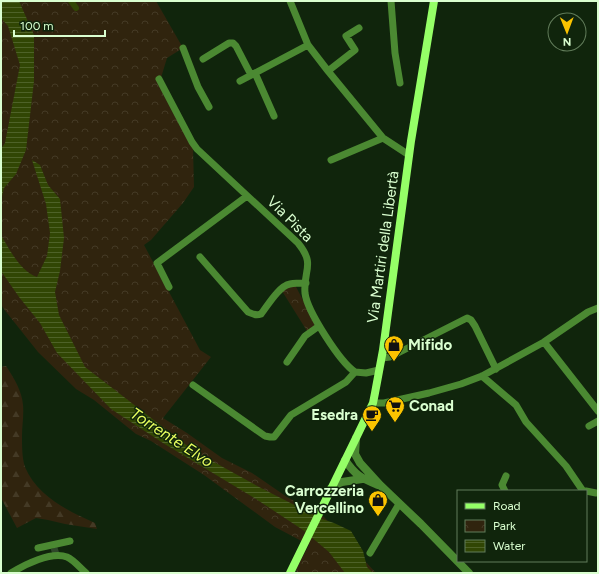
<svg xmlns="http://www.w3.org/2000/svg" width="599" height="574" font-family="Figtree,sans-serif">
	<defs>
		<pattern id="forest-firs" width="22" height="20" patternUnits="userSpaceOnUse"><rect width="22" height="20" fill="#30240e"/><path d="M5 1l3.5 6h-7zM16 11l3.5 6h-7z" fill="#443a25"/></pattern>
		<pattern id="park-crowns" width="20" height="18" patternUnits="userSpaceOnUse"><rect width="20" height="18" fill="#30240e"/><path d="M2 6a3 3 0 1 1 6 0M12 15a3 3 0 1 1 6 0" fill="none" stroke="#443a25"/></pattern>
		<pattern id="water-rules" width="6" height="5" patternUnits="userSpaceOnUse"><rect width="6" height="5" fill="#314604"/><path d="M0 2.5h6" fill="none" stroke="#4e6228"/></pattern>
	</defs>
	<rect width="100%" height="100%" fill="#10250c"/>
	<!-- forest -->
	<path fill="url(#forest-firs)" d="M6,366C14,378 22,391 23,405C24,415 22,426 22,436C22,446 22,458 25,467C37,496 68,511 95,523L97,529L65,524L48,520L36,518L17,528L1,498V367Z"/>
	<!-- park -->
	<path fill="url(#park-crowns)" d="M1,1H156L183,48L167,58L160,81L193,148L194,187L183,203L151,240L144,245L200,350L211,357L163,418L187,433L222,458L252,473L287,497L324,517L376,573H297L296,569L309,545L275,527L204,475L151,441L136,434L94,400L76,389L38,352L3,308L1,304Z
		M295,285L315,323L314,326L307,331L282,291Z"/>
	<!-- water -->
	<path fill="url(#water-rules)" d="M1,1H19L34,35V81L26,150L16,174L4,188L1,201V149L5,143L20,65L8,26L1,18Z
		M32,160L40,165L48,185L60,199L64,238L60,271L55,292L59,315L85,367L194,451L261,488L322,519L334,523L351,531L363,551L367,567L373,573H345L329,552L303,530L256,499L163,443L111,409L57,353L40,323L19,297L1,271V235C9,249 21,272 37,277L47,256L50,233L46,204Z"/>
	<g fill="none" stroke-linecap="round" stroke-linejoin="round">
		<!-- canal -->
		<path stroke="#314604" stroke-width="6" d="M71,1L76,8"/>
		<!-- minor-tunnel -->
		<path stroke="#2e4629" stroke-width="7" stroke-dasharray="7 3.5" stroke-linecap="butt" d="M54,548L56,554"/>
		<!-- minor -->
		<path stroke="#4b8932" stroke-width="7" d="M290,1L308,45L328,71L383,138L409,155
			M391,1L395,53L400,83
			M183,48L198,87L209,107
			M203,59L229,43H233L236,46L251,75
			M328,71L355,50L346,36L359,28
			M255,73L274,116
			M159,79L192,142L197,149L298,243C316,265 303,270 305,293C307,311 340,362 355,372L366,373L379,370
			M240,81L308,45
			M331,160L383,138
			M200,257L248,312C253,314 256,316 261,314C268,305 279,286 290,284C295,283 301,283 306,283
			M169,287L157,263L247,196
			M544,342L598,411
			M382,358L390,357L467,318L471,320L475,326L496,369
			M287,362L305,336L319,326
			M482,376L516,405L526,422L566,466L583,491
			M193,385L265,436L270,437H274L291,415L346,382L355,372
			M373,403H384L429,393L461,384L482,376L544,342L588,312L598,308
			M589,426L598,421
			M505,491L502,485L506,476
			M586,491L596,493
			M38,548L70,541
			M370,553L399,504
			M11,573C24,565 51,551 67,557C74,560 80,568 86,573"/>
		<!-- tertiary -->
		<path stroke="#4b8932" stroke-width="8" d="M356,438L355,454L360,463L380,485L421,524L469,573
			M345,460C355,475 361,478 378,485
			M331,488L342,482L362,479"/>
		<!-- secondary -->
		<path stroke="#95ff67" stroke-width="8" d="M290,573L357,436L373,403L375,393L383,350L411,141L434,1"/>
	</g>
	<!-- icons -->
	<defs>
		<g id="shop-pin" transform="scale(1)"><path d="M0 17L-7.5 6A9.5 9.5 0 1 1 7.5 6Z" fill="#fbc300" stroke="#10250c"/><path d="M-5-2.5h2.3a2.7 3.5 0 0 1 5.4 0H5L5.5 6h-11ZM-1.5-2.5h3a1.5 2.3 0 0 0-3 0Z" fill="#111"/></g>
		<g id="supermarket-pin" transform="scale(1)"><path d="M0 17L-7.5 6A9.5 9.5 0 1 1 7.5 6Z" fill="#fbc300" stroke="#10250c"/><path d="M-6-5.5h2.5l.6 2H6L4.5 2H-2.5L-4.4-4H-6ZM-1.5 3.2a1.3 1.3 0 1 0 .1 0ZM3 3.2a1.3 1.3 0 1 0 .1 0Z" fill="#111"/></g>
		<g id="cafe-pin" transform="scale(1)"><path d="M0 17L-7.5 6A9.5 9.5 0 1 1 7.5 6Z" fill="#fbc300" stroke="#10250c"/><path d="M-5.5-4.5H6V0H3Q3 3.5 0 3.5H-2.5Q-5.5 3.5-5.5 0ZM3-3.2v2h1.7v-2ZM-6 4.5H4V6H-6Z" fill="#111"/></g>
	</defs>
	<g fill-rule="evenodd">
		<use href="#shop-pin" x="394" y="345"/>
		<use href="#supermarket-pin" x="395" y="406"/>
		<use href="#cafe-pin" x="372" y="415"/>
		<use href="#shop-pin" x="378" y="500"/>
	</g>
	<g text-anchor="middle" stroke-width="3" stroke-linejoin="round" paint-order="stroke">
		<!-- street labels -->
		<g font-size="15" fill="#daffd0" stroke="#10250c">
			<text transform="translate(290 219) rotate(45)" y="5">Via Pista</text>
			<text transform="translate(383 247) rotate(-82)" y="5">Via Martiri della Libertà</text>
		</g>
		<!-- poi labels -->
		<g font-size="15" font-weight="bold" fill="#daffd0" stroke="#10250c" text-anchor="start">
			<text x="408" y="350">Mifido</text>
			<text x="409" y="411">Conad</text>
			<text x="358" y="420" text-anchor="end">Esedra</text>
			<text x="364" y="496" text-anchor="end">Carrozzeria<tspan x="364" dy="17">Vercellino</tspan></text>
		</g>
		<!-- water labels -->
		<g font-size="16" font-style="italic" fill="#e9ff5e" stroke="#10250c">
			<text transform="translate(172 437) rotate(33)" y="6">Torrente Elvo</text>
		</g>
	</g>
	<!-- border -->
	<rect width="599" height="574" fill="none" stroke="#daffd0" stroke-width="4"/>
	<!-- legend -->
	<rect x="457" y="490" width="130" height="72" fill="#10250c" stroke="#617c5a"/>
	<rect x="465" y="503" width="20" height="6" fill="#95ff67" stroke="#617c5a"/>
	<text x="493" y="510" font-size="12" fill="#daffd0">Road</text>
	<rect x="465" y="520" width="20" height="12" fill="url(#park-crowns)" stroke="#617c5a"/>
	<text x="493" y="530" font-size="12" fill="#daffd0">Park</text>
	<rect x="465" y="540" width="20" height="12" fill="url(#water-rules)" stroke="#617c5a"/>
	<text x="493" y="550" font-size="12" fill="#daffd0">Water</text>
	<!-- north arrow -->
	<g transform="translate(567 32) rotate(179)"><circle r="19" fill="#10250c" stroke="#617c5a"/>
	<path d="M0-3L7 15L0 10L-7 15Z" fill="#fbc300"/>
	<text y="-6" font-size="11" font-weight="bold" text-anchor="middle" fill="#daffd0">N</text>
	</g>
	<!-- scale -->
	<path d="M14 30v6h91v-6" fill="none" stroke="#daffd0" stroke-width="2"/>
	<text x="20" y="30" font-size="12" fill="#daffd0" stroke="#10250c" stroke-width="3" paint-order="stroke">100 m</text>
</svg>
